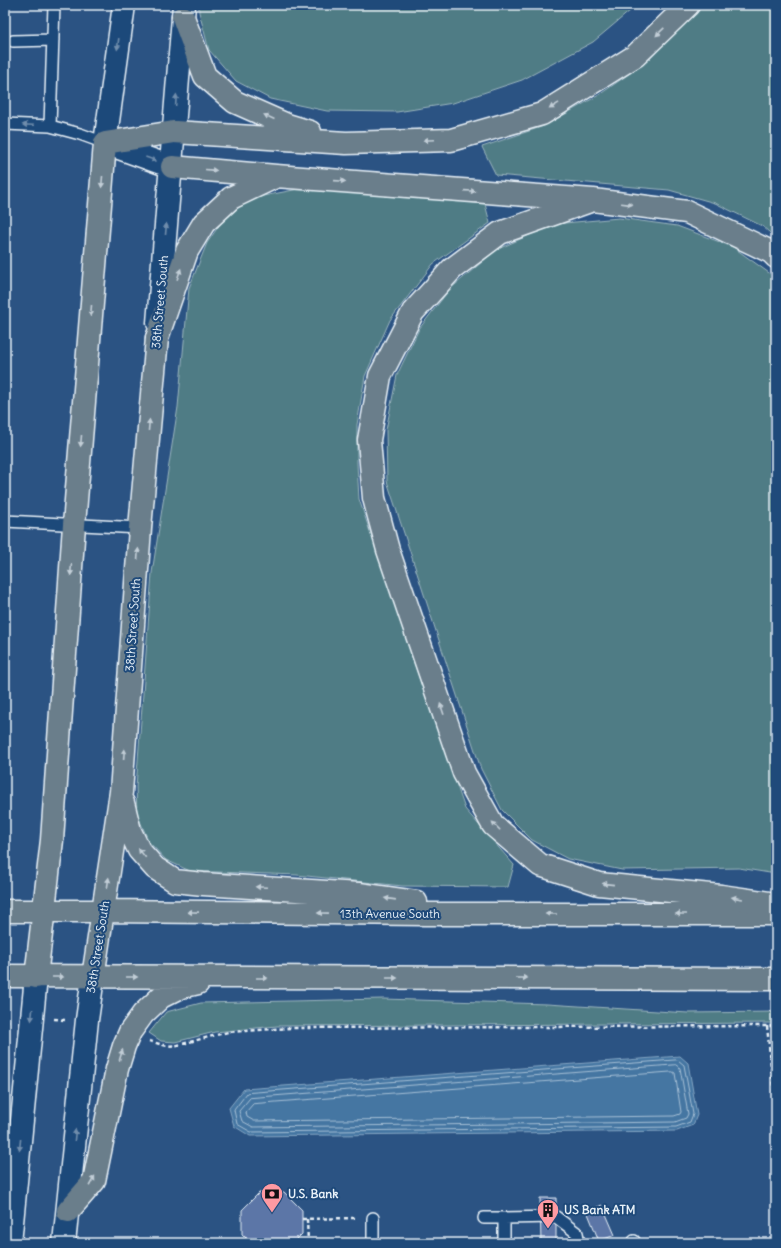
<svg xmlns="http://www.w3.org/2000/svg" width="781" height="1248" font-family="Delius,sans-serif">
	<rect width="100%" height="100%" fill="#2b5383"/>
	<filter id="ink" filterUnits="userSpaceOnUse"><feTurbulence type="fractalNoise" baseFrequency=".025" numOctaves="2"/><feDisplacementMap in="SourceGraphic" scale="8" xChannelSelector="R" yChannelSelector="G"/><feConvolveMatrix kernelMatrix="1 2 1 2 8 2 1 2 1" color-interpolation-filters="sRGB"/></filter>
	<g filter="url(#ink)">
		<!-- green -->
		<path fill="#4f7c85" stroke="#9cb6be" d="M199,5H637L593,42L522,80L453,103L397,112L327,111L270,99L236,81L209,50L199,12Z
			M699,5H776V238L762,226L715,203L669,190L496,175L482,147L544,126L599,95L650,59Z
			M314,186L485,204L490,223L433,264L390,320L365,376L357,425V463L359,499L417,671L465,809L514,865L508,887L403,886L297,875L190,871L166,860L149,842L137,814L136,787L152,573L178,407L189,288L207,243L225,217L253,198Z
			M619,218L677,226L733,247L776,278V874L739,868L622,870L568,859L532,840L502,810L481,769L387,481L386,430L397,375L419,329L449,290L496,250L554,224Z
			M383,999L547,1004L688,1013L776,1012V1023L277,1026L215,1032L175,1042L161,1041L149,1033L166,1012L201,1003Z"/>
		<!-- water -->
		<path fill="#4576a2" stroke="#86a7c4" d="M680,1056L688,1063L697,1115L693,1125L677,1131L250,1136L234,1126L229,1108L244,1089Z"/>
		<g fill="none" stroke-linecap="round" stroke-linejoin="round">
			<!-- shore -->
			<path stroke="#a7c0d6" stroke-width="1" d="M678,1060L684,1065L693,1114L690,1122L676,1127L251,1132L237,1124L234,1110L247,1093Z
				M676,1065L680,1068L688,1114L686,1118L675,1122L253,1127L242,1121L239,1111L250,1098Z
				M673,1072L675,1073L681,1112L680,1114L674,1116L254,1121L247,1117L246,1112L253,1104Z"/>
		</g>
		<!-- building -->
		<path fill="#5c76a7" stroke="#e8f1f8" d="M284,1192L302,1210V1234L293,1243H251L242,1234V1210L259,1193Z
			M540,1198H556V1243H541Z
			M602,1205L615,1235L599,1241L587,1211Z"/>
		<g fill="none" stroke-linecap="round" stroke-linejoin="round">
			<!-- lane casing -->
			<g stroke="#e8f1f8" stroke-width="14">
				<path id="lane" d="M54,5L50,126L80,134L105,143
					M13,41L53,40
					M5,124L50,126
					M5,521L140,528
					M373,1218V1243
					M484,1218H504V1243
					M504,1218L556,1217L577,1233L579,1243
					M634,1241L635,1243"/>
			</g>
			<!-- secondary casing -->
			<g stroke="#e8f1f8" stroke-width="25">
				<path id="secondary" d="M124,5L105,143L172,167
					M158,323L184,5
					M10,1243L36,977
					M64,1243L87,1020L93,977"/>
			</g>
			<!-- primary casing -->
			<g stroke="#e8f1f8" stroke-width="25">
				<path id="primary" d="M123,803L130,831L139,850L155,868L175,881L203,884L359,894L416,902
					M5,911H104L425,914H776
					M5,976L776,979
					M36,977L52,840L74,525L105,143L174,132
					M93,977L121,792L140,528L157,338
					M68,1211L94,1181L117,1069L124,1046L130,1032L143,1014L161,997L181,987L198,983"/>
			</g>
			<!-- highway casing -->
			<g stroke="#e8f1f8" stroke-width="25">
				<path id="highway" d="M183,17L205,76L235,102L287,125L310,132
					M174,132L346,143L451,140L542,114L635,56L688,5
					M172,167L276,176L593,200L687,212L771,252L776,257
					M593,200L500,233L452,269L413,312L380,376L369,440L374,498L388,550L464,773L493,825L540,865L599,884L721,896L776,904
					M157,338L187,251L204,223L231,198L275,177"/>
			</g>
			<!-- path -->
			<path stroke="#e8f1f8" stroke-width="2.5" stroke-dasharray="4 3" stroke-linecap="butt" d="M54,1019L65,1020
				M5,1021H11
				M767,1026L776,1115
				M149,1041L167,1046L178,1045L228,1032L290,1028L776,1026
				M302,1219L356,1218
				M307,1219L308,1243"/>
			<!-- lane -->
			<use href="#lane" stroke="#1f4a7a" stroke-width="11"/>
			<!-- secondary -->
			<use href="#secondary" stroke="#1f4a7a" stroke-width="22"/>
			<!-- primary -->
			<use href="#primary" stroke="#6b7e8b" stroke-width="22"/>
			<!-- highway -->
			<use href="#highway" stroke="#6b7e8b" stroke-width="22"/>
		</g>
		<!-- one-way arrows -->
		<defs><path id="oneway-solid" d="M-6-.8H1V-3.2L6.5 0L1 3.2V.8H-6Z"/></defs>
		<g fill="#c2ced7">
			<use href="#oneway-solid" transform="translate(660 32) rotate(136)"/>
			<use href="#oneway-solid" transform="translate(554 106) rotate(148)"/>
			<use href="#oneway-solid" transform="translate(269 117) rotate(-156)"/>
			<use href="#oneway-solid" transform="translate(429 140) rotate(178)"/>
			<use href="#oneway-solid" transform="translate(211 170) rotate(5)"/>
			<use href="#oneway-solid" transform="translate(340 181) rotate(4)"/>
			<use href="#oneway-solid" transform="translate(102 182) rotate(95)"/>
			<use href="#oneway-solid" transform="translate(470 191) rotate(4)"/>
			<use href="#oneway-solid" transform="translate(627 204) rotate(7)"/>
			<use href="#oneway-solid" transform="translate(179 274) rotate(-71)"/>
			<use href="#oneway-solid" transform="translate(91 311) rotate(95)"/>
			<use href="#oneway-solid" transform="translate(149 425) rotate(-85)"/>
			<use href="#oneway-solid" transform="translate(81 441) rotate(95)"/>
			<use href="#oneway-solid" transform="translate(138 554) rotate(-86)"/>
			<use href="#oneway-solid" transform="translate(71 570) rotate(94)"/>
			<use href="#oneway-solid" transform="translate(442 709) rotate(-109)"/>
			<use href="#oneway-solid" transform="translate(124 754) rotate(-86)"/>
			<use href="#oneway-solid" transform="translate(496 826) rotate(-134)"/>
			<use href="#oneway-solid" transform="translate(142 853) rotate(-128)"/>
			<use href="#oneway-solid" transform="translate(108 883) rotate(-82)"/>
			<use href="#oneway-solid" transform="translate(608 884) rotate(-174)"/>
			<use href="#oneway-solid" transform="translate(261 887) rotate(-177)"/>
			<use href="#oneway-solid" transform="translate(737 898) rotate(-171)"/>
			<use href="#oneway-solid" transform="translate(390 899) rotate(-172)"/>
			<use href="#oneway-solid" transform="translate(193 912) rotate(-179)"/>
			<use href="#oneway-solid" transform="translate(323 913) rotate(-179)"/>
			<use href="#oneway-solid" transform="translate(551 914) rotate(180)"/>
			<use href="#oneway-solid" transform="translate(681 914) rotate(180)"/>
			<use href="#oneway-solid" transform="translate(58 977)"/>
			<use href="#oneway-solid" transform="translate(132 977)"/>
			<use href="#oneway-solid" transform="translate(262 978)"/>
			<use href="#oneway-solid" transform="translate(392 978)"/>
			<use href="#oneway-solid" transform="translate(522 978)"/>
			<use href="#oneway-solid" transform="translate(121 1055) rotate(-73)"/>
			<use href="#oneway-solid" transform="translate(92 1181) rotate(-61)"/>
		</g>
		<g fill="#6f8dac">
			<use href="#oneway-solid" transform="translate(118 44) rotate(98)"/>
			<use href="#oneway-solid" transform="translate(176 100) rotate(-86)"/>
			<use href="#oneway-solid" transform="translate(28 125) rotate(-177)"/>
			<use href="#oneway-solid" transform="translate(151 159) rotate(20)"/>
			<use href="#oneway-solid" transform="translate(166 229) rotate(-85)"/>
			<use href="#oneway-solid" transform="translate(32 1015) rotate(96)"/>
			<use href="#oneway-solid" transform="translate(75 1135) rotate(-84)"/>
			<use href="#oneway-solid" transform="translate(20 1145) rotate(96)"/>
		</g>
	</g>
	<!-- icons -->
	<defs>
		<g id="bank-pin" transform="scale(1.15)"><path d="M0 17L-7.5 6A9.5 9.5 0 1 1 7.5 6Z" fill="#ff9aa2" stroke="#1f4a7a"/><path d="M-6-4H6V4H-6ZM0-2.3a2.3 2.3 0 1 0 0 4.6a2.3 2.3 0 1 0 0-4.6Z" fill="#111"/></g>
		<g id="building-pin" transform="scale(1.15)"><path d="M0 17L-7.5 6A9.5 9.5 0 1 1 7.5 6Z" fill="#ff9aa2" stroke="#1f4a7a"/><path d="M-4-6H4V6H1V3H-1V6H-4ZM-2.5-4.3h1.7v1.8h-1.7ZM.8-4.3h1.7v1.8H.8ZM-2.5-1h1.7V.8h-1.7ZM.8-1h1.7V.8H.8Z" fill="#111"/></g>
	</defs>
	<g fill-rule="evenodd">
		<use href="#bank-pin" x="272" y="1194"/>
		<use href="#building-pin" x="548" y="1210"/>
	</g>
	<g text-anchor="middle" stroke-width="4" stroke-linejoin="round" paint-order="stroke">
		<!-- street labels -->
		<g font-size="12" fill="#e8f1f8" stroke="#1f4a7a">
			<text transform="translate(160 302) rotate(-85)" y="4">38th Street South</text>
			<text transform="translate(133 625) rotate(-86)" y="4">38th Street South</text>
			<text x="390" y="918">13th Avenue South</text>
			<text transform="translate(98 947) rotate(-81)" y="4">38th Street South</text>
		</g>
		<!-- poi labels -->
		<g font-size="12" font-weight="bold" fill="#e8f1f8" stroke="#1f4a7a" text-anchor="start">
			<text x="288" y="1198">U.S. Bank</text>
			<text x="564" y="1214">US Bank ATM</text>
		</g>
	</g>
	<!-- margin -->
	<rect width="781" height="1248" fill="none" stroke="#1f4a7a" stroke-width="20"/>
	<rect x="10" y="10" width="761" height="1228" fill="none" stroke="#e8f1f8" stroke-width="1.5" filter="url(#ink)"/>
</svg>
